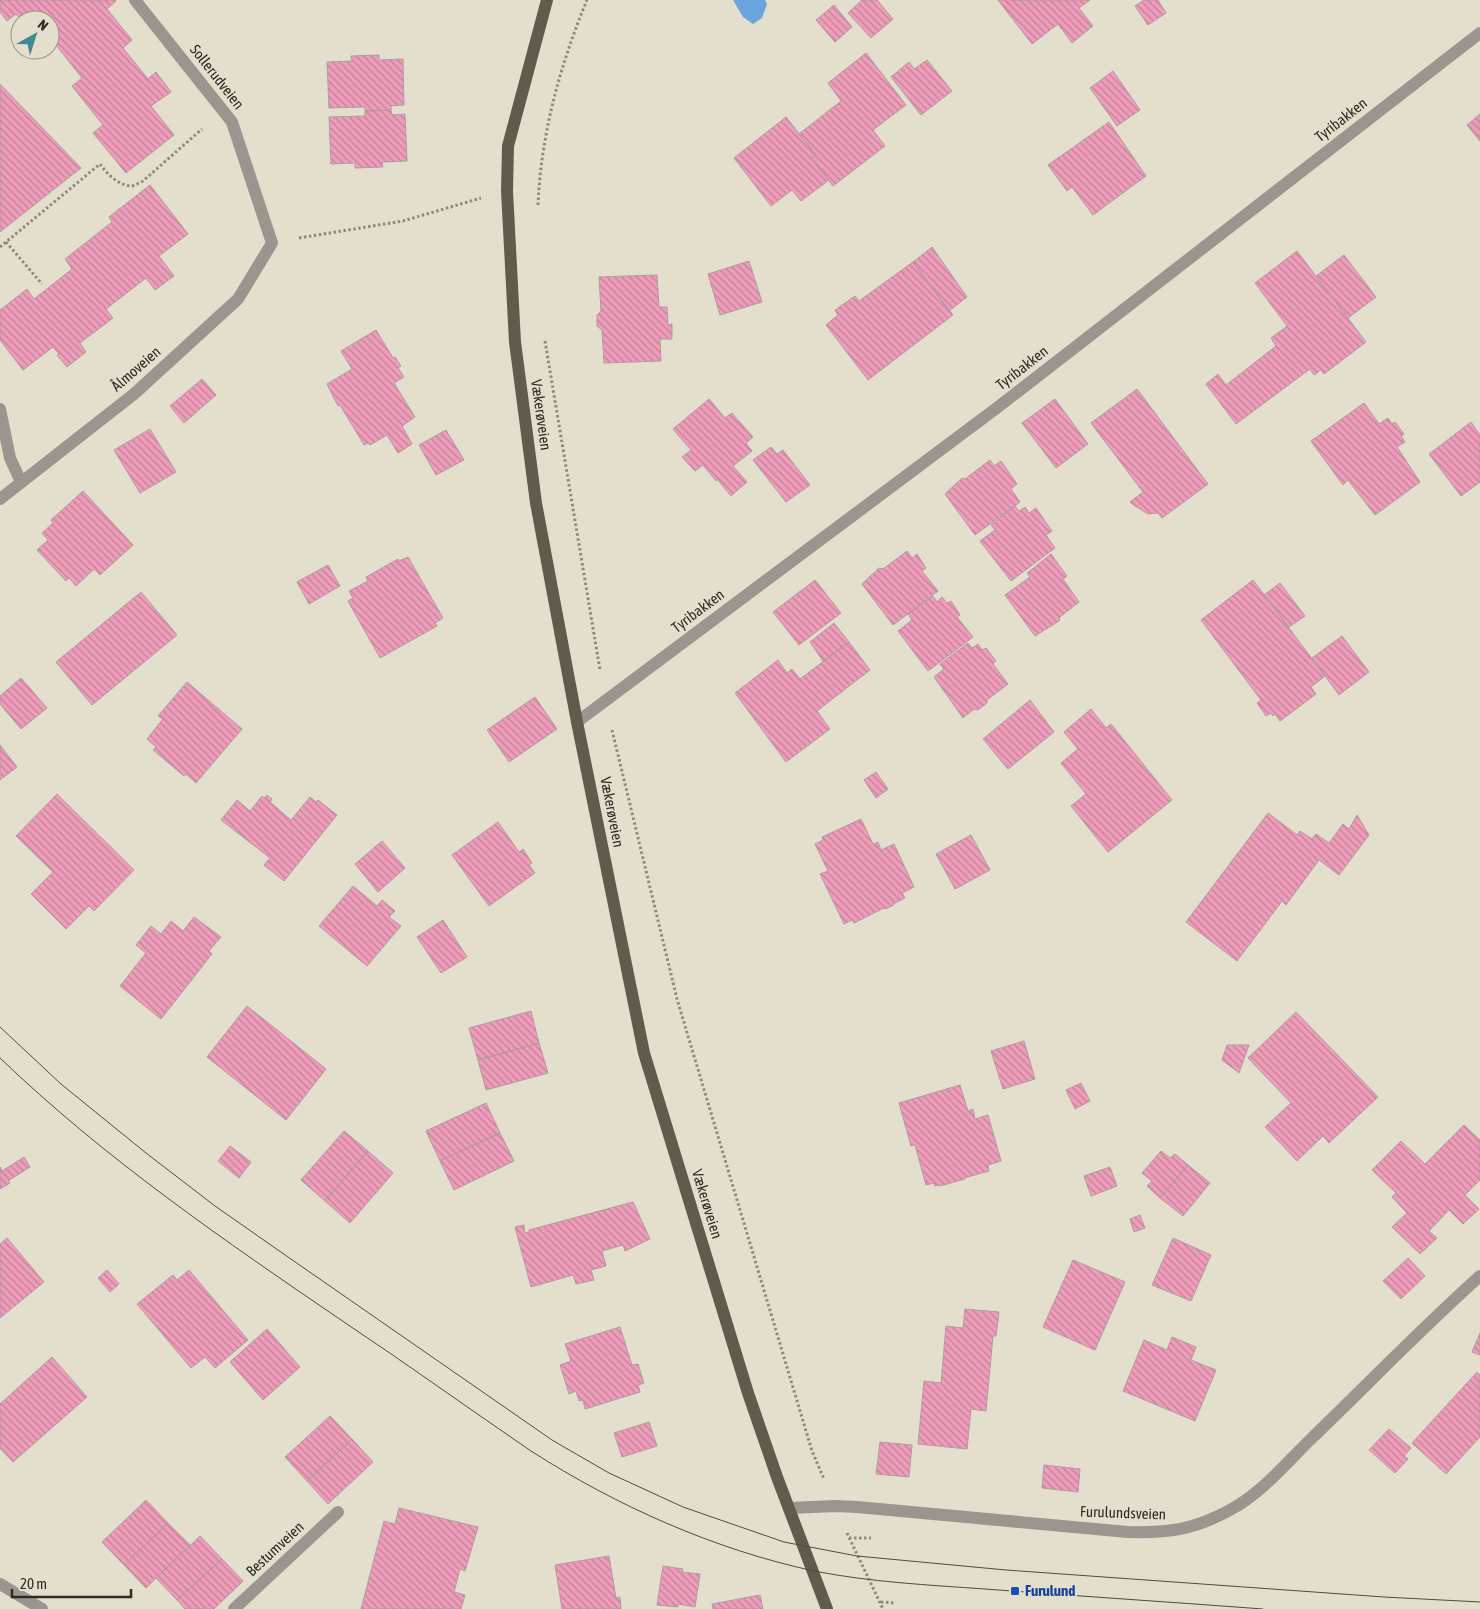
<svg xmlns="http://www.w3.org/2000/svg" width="1480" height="1609" font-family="'Asap Condensed',sans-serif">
	<defs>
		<pattern id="building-back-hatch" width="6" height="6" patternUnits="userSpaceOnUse" patternTransform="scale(1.25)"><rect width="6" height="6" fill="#ef9dba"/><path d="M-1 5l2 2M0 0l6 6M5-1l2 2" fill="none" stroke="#c28097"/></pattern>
	</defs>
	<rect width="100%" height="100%" fill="#e3dfcc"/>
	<!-- water -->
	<path fill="#6aa5de" d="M733,0H765L767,4L762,18L753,24L743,17Z"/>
	<!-- building -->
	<path fill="url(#building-back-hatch)" stroke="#b09ba2" d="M0,0H115L116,1L107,9L132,40L123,48L148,79L156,72L171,92L151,106L174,135L126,173L93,133L103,125L72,86L82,78L52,40L50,42V20H21L16,14L7,21L0,12Z
		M862,0H877L893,19L871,38L848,13Z
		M998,0H1090L1079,8L1093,26L1072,43L1058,24L1032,44Z
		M1144,0H1158L1166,13L1148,25L1135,6Z
		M834,5L852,27L835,42L816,20Z
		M866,53L906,105L873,130L885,146L833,186L811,158L816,155L799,134L841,101L828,83Z
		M379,55V60L403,59L404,105L391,106V110L365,111V107L329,108L327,62L352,61L351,56Z
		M927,60L952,91L921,115L891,77L909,62L914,69Z
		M1113,71L1140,110L1117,126L1090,88Z
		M0,84L81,168L0,232Z
		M391,110L392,115L405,114L407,161L382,162L383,167L355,168V163L331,164L329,117L365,116V111Z
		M1480,114V141L1467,125Z
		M786,117L816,155L811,158L829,180L801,201L792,190L771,206L734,158Z
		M1109,122L1146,176L1093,215L1072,187L1067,191L1048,165Z
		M150,185L188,234L159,256L174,276L155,290L146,278L106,309L113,318L80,343L86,352L67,367L57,355L59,354L53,347L23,370L0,340V310L27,289L34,299L72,269L65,259L112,222L109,217Z
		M932,247L967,297L949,311L913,262Z
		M1297,251L1366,342L1324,374L1321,370L1314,375L1310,369L1236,424L1206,384L1218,374L1226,385L1276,346L1271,338L1287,326L1255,283Z
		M1344,255L1376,297L1348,318L1316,276Z
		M749,261L762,302L720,315L708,274Z
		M913,262L953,315L868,380L826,325L838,315L835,310L855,296L859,301Z
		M657,275L659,307H667L668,325L672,324V339H660L661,361L604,363L602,330L597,326V315L601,311L599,277Z
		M376,330L393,358L395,357L401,366L398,368L404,377L394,383L415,417L402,426L412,444L398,453L387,435L370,445L368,443L364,445L340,405L338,406L327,384L352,369L341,351Z
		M202,379L216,395L184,423L170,406Z
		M1137,389L1208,484L1162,518L1158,513L1148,514L1132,504L1130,502L1143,492L1091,423Z
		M709,399L725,418L732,413L753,437L746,443L752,451L733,466L747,482L731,496L717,479L716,481L703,465L695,471L682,457L691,450L673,429Z
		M1055,399L1088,444L1056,468L1022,423Z
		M1364,403L1379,424L1388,418L1392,424L1395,422L1404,434L1401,436L1405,442L1397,447L1420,482L1375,515L1348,480L1343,485L1311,441Z
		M1471,422L1480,435V482L1461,496L1429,454Z
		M150,429L176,472L140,493L114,450Z
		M446,430L464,460L436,475L419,445Z
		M771,447L777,454L783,450L810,485L786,502L753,460Z
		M990,460L994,466L1001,461L1017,484L1011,489L1020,502L975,535L945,494L962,478L965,479Z
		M83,491L133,545L100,575L94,569L76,586L69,578L66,581L37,550L48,540L42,533L53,523L51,520Z
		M1015,506L1019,511L1025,507L1029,513L1036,508L1052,531L1046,535L1055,548L1011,581L980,541L995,530L991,525Z
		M907,551L912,558L917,554L926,568L922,571L938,591L893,625L862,584L879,568L883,569Z
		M1051,554L1067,576L1063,579L1079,602L1060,617L1059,621L1035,636L1005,595L1030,577L1027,573Z
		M408,557L443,618L435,623L437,626L380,658L348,601L353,598L349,591L368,581L366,577L398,559L399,561Z
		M328,565L340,586L309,604L297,582Z
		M815,580L841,613L799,645L773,612Z
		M1253,580L1325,676L1311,687L1316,694L1280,721L1275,714L1273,716L1271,713L1266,716L1257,703L1261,700L1201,620Z
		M1280,583L1305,616L1289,627L1264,595Z
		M141,592L177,635L92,705L56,662Z
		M933,596L937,602L942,597L947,603L951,601L960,615L957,617L973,637L928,671L898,631L912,620L908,614Z
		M834,623L849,642L823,661L810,642Z
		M1342,636L1369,672L1339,695L1312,658Z
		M849,642L870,670L817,711L830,729L786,762L735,693L778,660L787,673L792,669L800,679Z
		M968,643L972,648L978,644L982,650L986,648L996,661L993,664L1008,684L987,700V703L978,710L974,709L963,718L934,677L944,669L940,664Z
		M21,678L47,708L21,729L0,704V696Z
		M187,682L242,729L196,783L186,774L184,776L153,750L156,747L147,739L163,719L158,716Z
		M535,697L557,729L509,762L487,730Z
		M1030,700L1054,732L1008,769L983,739Z
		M1091,709L1106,728L1111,724L1172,800L1108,852L1071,806L1086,794L1061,763L1078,749L1064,732Z
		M0,745L17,767L0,780Z
		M876,772L888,789L876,798L864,780Z
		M57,794L134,870L94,911L89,906L66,929L31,894L53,872L16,836Z
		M267,795L272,799L270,802L291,820L310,797L316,802L318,800L337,815L284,881L264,865L270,858L221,820L237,800L250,811L262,796L264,798Z
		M1268,813L1297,835L1300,831L1312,839L1316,834L1329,843L1343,824L1349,829L1357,815L1369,835L1339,875L1319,860L1286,905L1282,901L1237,961L1186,922Z
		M861,819L873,844L878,842L881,850L894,844L914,887L902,893L905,898L893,904L894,905L885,909L884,908L854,923L852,920L844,924L820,874L828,871L815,844L823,840L822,837Z
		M498,822L519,852L523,849L532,863L529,865L535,873L489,906L452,855Z
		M971,835L990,870L955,889L936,854Z
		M382,841L405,868L378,892L355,864Z
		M353,886L377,906L382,900L395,911L389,917L401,926L367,966L319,926Z
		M194,917L221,937L209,951L212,954L161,1019L120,986L146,953L136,945L151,926L161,934L171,921L183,931Z
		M443,920L467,957L441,973L417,937Z
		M247,1006L326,1069L286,1120L207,1057Z
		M531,1011L539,1043L478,1060L469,1028Z
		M1296,1012L1378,1097L1329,1143L1323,1136L1297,1161L1265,1127L1291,1103L1248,1058Z
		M1024,1041L1035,1079L1003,1089L991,1051Z
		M539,1043L548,1073L486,1090L478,1060Z
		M1227,1045H1249L1239,1073L1222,1060Z
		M1081,1083L1090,1101L1075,1109L1066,1090Z
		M960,1085L968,1111L973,1109L975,1119L988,1115L1001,1161L988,1165L989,1171L964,1178L965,1179L940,1186L939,1185L935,1186L934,1183L926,1185L915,1145L911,1146L899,1103Z
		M486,1103L500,1133L440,1161L426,1131Z
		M1464,1125L1480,1140V1180L1465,1195L1479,1209L1463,1224L1449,1210L1429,1231L1437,1238L1420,1254L1392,1227L1407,1213L1392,1197L1396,1193L1372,1170L1401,1141L1425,1164Z
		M344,1131L368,1151L325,1201L301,1180Z
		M500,1133L514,1161L454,1190L440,1161Z
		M230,1146L251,1162L239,1178L218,1161Z
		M368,1151L393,1173L350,1223L325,1201Z
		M1161,1151L1170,1158L1175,1154L1188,1165L1160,1198L1147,1186L1152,1181L1142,1173Z
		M24,1157L30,1167L8,1181L10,1183L0,1189V1167L2,1171Z
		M1188,1165L1210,1183L1183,1216L1160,1198Z
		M1110,1167L1117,1186L1091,1196L1084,1176Z
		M633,1202L650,1239L625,1251L623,1245L602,1251L606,1266L591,1270L594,1280L576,1284L573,1275L531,1287L515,1227L524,1225L525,1233L529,1232V1230Z
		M1140,1215L1145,1228L1134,1232L1130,1219Z
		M7,1238L44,1282L0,1318V1244Z
		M1173,1238L1211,1255L1191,1301L1152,1285Z
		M1408,1258L1425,1276L1401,1299L1383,1281Z
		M1073,1260L1125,1282L1095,1350L1043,1327Z
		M107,1270L119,1284L110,1292L98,1278Z
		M189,1270L248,1340L215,1368L205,1357L191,1368L137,1304L173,1275L177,1280Z
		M965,1309L999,1312L996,1336H993L986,1411L971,1409L967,1449L918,1444L924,1381L941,1383L946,1326L963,1328Z
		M620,1327L632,1365L638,1364L644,1383L638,1385L640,1392L585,1409L583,1400L579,1401L576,1391L569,1394L560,1365L571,1361L565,1344Z
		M267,1329L300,1367L263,1400L230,1362Z
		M1480,1333V1355L1472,1352Z
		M1172,1337L1196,1347L1191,1360L1216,1370L1195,1421L1123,1391L1144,1340L1167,1350Z
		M52,1357L87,1397L13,1462L0,1448V1404Z
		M1477,1372L1480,1375V1437L1446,1474L1412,1443Z
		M330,1416L352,1439L307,1481L285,1457Z
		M649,1422L657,1446L622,1457L614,1433Z
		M1389,1429L1411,1448L1404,1456L1408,1459L1395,1473L1369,1450Z
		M352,1439L373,1462L328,1504L307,1481Z
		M880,1442L912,1445L909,1477L876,1474Z
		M1044,1465L1080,1469L1078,1492L1042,1488Z
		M146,1500L168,1523L124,1565L102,1542Z
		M399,1508L478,1527L465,1571L460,1569L454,1592L465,1595L461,1609H361L384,1521L395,1524Z
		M168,1523L190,1545L146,1588L124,1565Z
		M200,1536L222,1559L177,1600L156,1578Z
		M609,1556L616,1598L620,1597L621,1609H562L555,1565Z
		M222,1559L243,1581L214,1609H185L177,1600Z
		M663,1566L683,1569L682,1572L700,1574L695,1607L678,1604V1607L657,1605Z
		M760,1595L763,1609H713L712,1604Z"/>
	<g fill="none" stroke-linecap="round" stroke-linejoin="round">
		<!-- path -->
		<path stroke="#8d8b7d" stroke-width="3" stroke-dasharray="2.5 2.5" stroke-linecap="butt" d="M538,205C541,134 560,65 587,0
			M299,238L403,221L481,198
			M6,242L42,284
			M0,247L100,164C107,174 118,185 131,186C134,186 139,183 143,181L202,129
			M545,341L600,670
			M612,730L677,999L812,1451L824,1479
			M847,1533L883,1609
			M849,1538H871
			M881,1602L895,1603"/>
		<!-- service -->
		<path stroke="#9a968f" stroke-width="12" d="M0,409L10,458L21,482
			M234,1609L338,1512"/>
		<!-- minor -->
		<path stroke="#9a968f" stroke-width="12" d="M0,499L134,394L238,299L272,243L232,122L135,0
			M577,722L998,407L1480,33
			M789,1508L836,1506L857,1507L1128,1532C1169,1533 1193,1530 1230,1510C1262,1493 1287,1462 1313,1437C1369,1383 1422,1328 1480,1276"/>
		<!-- tertiary -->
		<path stroke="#9a968f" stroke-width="12" d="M0,1584L42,1609"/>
		<!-- primary -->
		<path stroke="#615b4e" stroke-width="12" d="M547,0L508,146L507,191L515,342L536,503L577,722L644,1053L748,1393L777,1477L827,1609"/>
		<!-- tram -->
		<path stroke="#4e4c43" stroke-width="1" d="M0,1027L61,1084L146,1153L215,1206L288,1257L552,1440L609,1473L683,1507L784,1542L857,1556L1006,1570L1384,1597L1480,1602
			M0,1058C104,1158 225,1241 344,1322C407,1364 468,1408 531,1451C617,1506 713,1549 814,1571C870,1582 928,1585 985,1589C1077,1596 1170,1602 1263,1609"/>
	</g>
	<!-- markers -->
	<rect fill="#1a4fb4" stroke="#e3dfcc" stroke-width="2" x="1010" y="1586" width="10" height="10" rx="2.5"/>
	<g text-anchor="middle" stroke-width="4" stroke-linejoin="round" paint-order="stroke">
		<!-- street labels -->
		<g font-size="15" fill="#2c2b24" stroke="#e3dfcc">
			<text transform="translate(217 77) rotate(52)" y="5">Sollerudveien</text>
			<text transform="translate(1341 120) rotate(-38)" y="5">Tyribakken</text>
			<text transform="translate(1022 368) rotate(-38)" y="5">Tyribakken</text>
			<text transform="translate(136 369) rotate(-41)" y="5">Ålmoveien</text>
			<text transform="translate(541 415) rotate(82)" y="5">Vækerøveien</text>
			<text transform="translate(698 611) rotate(-37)" y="5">Tyribakken</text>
			<text transform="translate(612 812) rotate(79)" y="5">Vækerøveien</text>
			<text transform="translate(707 1204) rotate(73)" y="5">Vækerøveien</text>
			<text transform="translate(1123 1513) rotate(2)" y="5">Furulundsveien</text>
			<text transform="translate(275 1549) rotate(-43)" y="5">Bestumveien</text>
		</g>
		<!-- transit labels -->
		<g font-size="15" font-weight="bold" fill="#164399" stroke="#e3dfcc" text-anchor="start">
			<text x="1025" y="1596">Furulund</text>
		</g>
	</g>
	<!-- north arrow -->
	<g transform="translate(35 35) rotate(39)"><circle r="24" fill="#e3dfcc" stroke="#9a9789"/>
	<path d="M0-4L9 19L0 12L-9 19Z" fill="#418892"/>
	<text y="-8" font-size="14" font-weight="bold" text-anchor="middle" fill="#2c2b24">N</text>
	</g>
	<!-- scale -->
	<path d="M12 1589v8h119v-8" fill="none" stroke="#2c2b24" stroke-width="2.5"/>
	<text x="20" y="1589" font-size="15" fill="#2c2b24" stroke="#e3dfcc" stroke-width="4" paint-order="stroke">20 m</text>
</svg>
